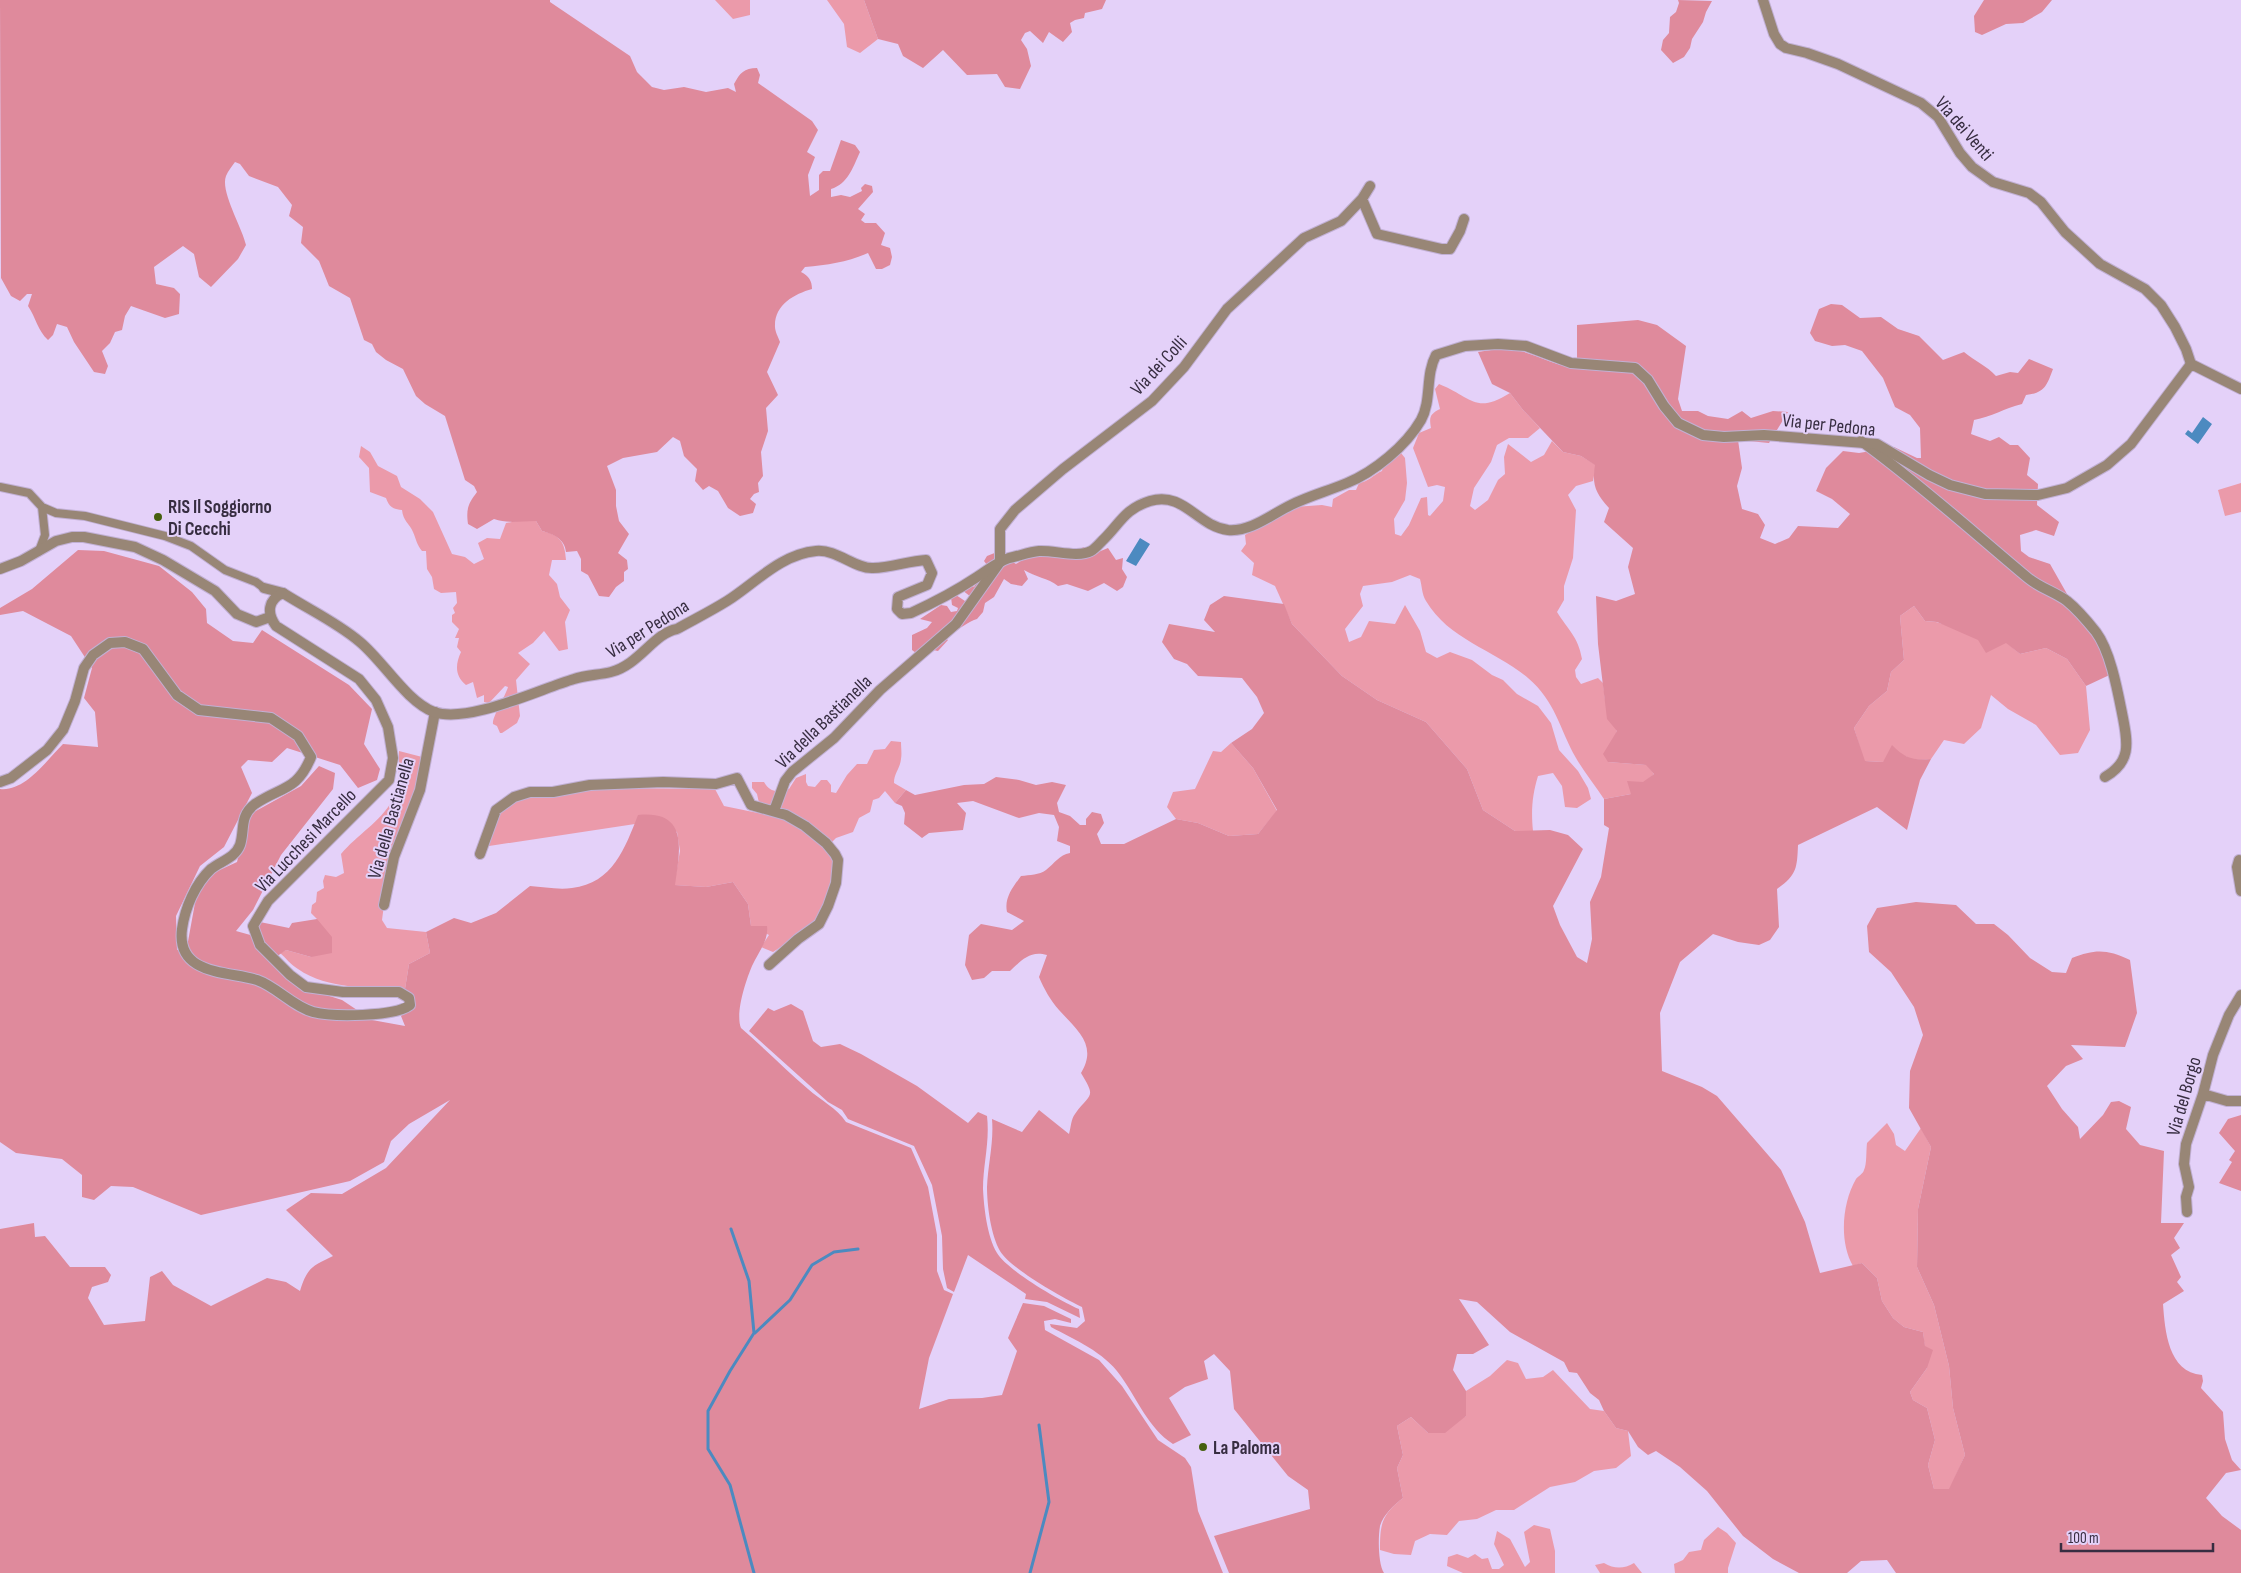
<svg xmlns="http://www.w3.org/2000/svg" width="2241" height="1573" font-family="'Sofia Sans Condensed',sans-serif">
	<rect width="100%" height="100%" fill="#e4d1f9"/>
	<!-- green -->
	<path fill="#eb9aaa" d="M715,0H750V15L733,19Z
		M827,0H864L878,39L860,53L847,47L844,24Z
		M1439,384C1472,397 1475,415 1510,393L1523,410L1540,428L1528,438H1509L1497,445L1491,462L1474,488L1470,506L1475,510L1488,500L1498,480L1505,474L1504,457L1508,444L1531,462L1544,455L1552,441L1563,452L1581,456L1596,465L1593,481L1576,486L1568,495L1576,510L1573,558L1564,586V600L1557,612C1568,630 1578,636 1582,659L1575,670L1576,677L1581,684L1598,678L1603,683L1605,700L1617,731L1608,762L1647,765L1654,774L1631,794L1604,799C1595,785 1584,772 1576,758C1559,728 1556,702 1528,678C1495,650 1449,640 1426,601C1422,595 1422,586 1420,579L1410,575L1392,582L1363,586L1360,594L1363,606L1345,629L1349,642L1361,637L1369,621L1395,624L1405,605L1420,631L1426,652L1437,658L1450,652L1472,660L1492,675L1503,680L1517,694L1538,706L1551,723L1559,750L1578,771L1588,788L1591,799L1577,808L1565,807L1562,786L1553,773L1538,776C1532,796 1531,811 1533,831H1515L1483,810L1467,769L1426,722L1377,700L1342,676L1292,624L1275,586L1252,575L1254,563L1241,551L1246,544L1245,535L1277,516L1286,513L1294,507L1322,505L1332,507L1333,499L1349,490H1356L1359,483C1368,482 1373,475 1382,471L1383,467L1391,462L1396,454L1401,453L1405,458L1407,483L1405,500L1394,519L1395,534L1401,536L1409,525L1421,498L1427,497L1428,515L1430,516L1443,501L1445,487L1437,485L1428,487L1413,448L1419,433L1431,428C1429,417 1430,414 1440,409L1435,389Z
		M361,446L370,452L378,466L397,476L401,487L420,499L433,512L452,554L465,557L474,564L484,559L478,543L487,538L500,539L506,523L517,521H536L542,531C560,535 565,542 566,560H552L549,575L557,584L560,597L570,610L565,622L568,649L559,651L544,631L533,643L518,653L530,664L516,680L520,716L517,723L502,733H500L497,726L493,724C492,717 505,697 508,687L505,686L489,703L484,702V695L477,698L473,682L466,685C455,676 455,665 461,652L457,647L459,638H455L459,629L452,622V615L455,613L453,608L457,603L456,592L441,593L434,589L432,577L427,569L426,551H422C417,545 416,539 413,532C410,524 403,521 402,510C393,509 389,507 386,498L370,492L369,468L359,457Z
		M2241,483V512L2225,516L2218,490Z
		M1914,606L1925,621L1936,622L2007,643L2020,654L2046,648L2067,659L2086,686L2090,730L2078,753L2060,755L2036,725L2008,709L1991,695L1981,728L1964,744L1944,740L1931,759L1913,760L1901,754L1883,762L1864,761L1854,728L1869,706L1887,691L1891,672L1904,660L1900,616Z
		M891,741L901,742C901,747 902,754 901,759C900,769 894,773 894,783L906,790L895,803L885,791L879,798L873,800L870,812L859,818L853,832L836,838L832,842L759,803L757,794L752,788V782H764C770,793 778,792 789,789L796,778L806,774V782L808,786L815,787L821,780H827L831,785V792L836,793L847,775L857,764H867L874,750L885,749Z
		M1231,743L1253,768L1277,811L1258,834L1229,836L1198,823L1176,819L1167,807L1173,792L1195,789L1213,751L1221,752Z
		M399,751L426,758L384,905L382,920L387,928L426,932L430,953L409,964L405,989C370,987 328,990 298,969C291,965 286,958 280,953L286,950L311,957L317,919L311,913L312,905L316,902L317,892L324,888L323,881L325,875L336,877L344,873L341,854C357,835 380,822 392,801C400,787 399,766 399,751Z
		M610,788L715,789L724,806L783,818L801,828L832,854L836,872L821,913L813,926L773,952L761,947L769,935L751,926L748,904L733,882L706,887L674,885L680,851L677,832L639,815L635,824L489,846C490,822 504,800 528,795C537,793 547,795 555,795C573,793 592,790 610,788Z
		M1887,1123L1894,1134L1896,1145L1905,1151L1921,1128L1931,1147L1918,1209L1917,1267L1934,1305L1949,1366L1953,1408L1965,1455L1950,1489H1934L1928,1465L1935,1440L1927,1408L1913,1400L1910,1392L1927,1368L1923,1332L1904,1327L1893,1318L1882,1301L1877,1278L1862,1263L1853,1266C1839,1242 1842,1203 1856,1179C1858,1176 1863,1174 1864,1170C1867,1164 1866,1151 1867,1143Z
		M1507,1360L1518,1363L1526,1379L1543,1377L1553,1370L1590,1409L1604,1411L1616,1428L1628,1431L1631,1456L1616,1468L1594,1471L1575,1482L1550,1487L1514,1510H1496L1477,1519L1459,1521L1447,1535L1430,1534L1415,1541L1411,1555L1394,1554L1380,1550C1380,1525 1381,1515 1403,1498L1397,1468L1403,1455L1397,1426L1411,1417L1428,1433L1466,1416V1391L1490,1376Z
		M1534,1525L1550,1529L1555,1551V1573H1463L1447,1566L1448,1557L1457,1554L1468,1558L1475,1554L1482,1559L1488,1558L1492,1569H1499L1504,1565L1494,1544L1497,1531L1510,1539L1525,1567L1530,1562L1524,1532Z
		M1718,1527L1727,1533L1736,1543L1728,1568V1573H1675L1674,1564L1683,1560L1689,1552L1701,1550L1704,1540Z
		M1604,1563C1614,1569 1624,1569 1634,1563L1642,1573H1600L1595,1565Z"/>
	<!-- forest -->
	<path fill="#df8a9c" d="M0,0H550V2L630,56L637,72L652,87L664,90L684,87L706,92L728,88L736,92L734,84C740,73 744,68 757,68L760,75L758,83L812,121L818,130L807,152L815,157L808,175L810,196L819,190V175L823,171H830L841,140L855,145L860,152C853,167 848,184 831,189V197L841,195L850,197L862,191L861,188L865,184L872,186L873,192L858,209L865,214L861,220L865,223H876L885,233L881,245L890,248L892,257L890,265L882,269H876L868,253C848,262 828,265 805,267L801,272C809,276 812,281 812,289C794,294 774,305 775,327C775,331 778,337 780,342L767,372L778,395L766,408L768,431L761,452L763,476L758,483L759,492L754,494L750,499L756,504L753,513L740,516L728,508L718,491L709,486L703,490L695,481L697,469L684,456L680,441L673,437L657,452L623,458L607,466L616,490V506L619,521L629,534L618,553L627,560L628,569L624,572V581L616,587L609,597L599,596L588,575L581,571V559L577,551L566,552C565,539 553,534 542,531L536,521C519,521 509,524 494,519L477,529L468,524C466,509 468,504 477,492L474,486L465,480L445,416L425,404L416,396L403,369L386,360L376,352L372,344L364,340L350,298L329,286L319,261L301,243L303,227L289,216L292,205L278,187L249,176L240,164L235,162C232,166 228,171 226,176C220,191 242,227 246,245L238,259L211,287L199,277L194,254L183,246L154,267L156,284L174,288L180,294L179,314L165,318L131,306L125,316L122,330L115,332L110,343L102,351L108,366L105,374L94,372L74,342L67,327L57,324L53,335L48,340C38,331 36,318 28,306L32,294H27L20,301L11,296L1,278Z
		M864,0H1106L1102,9L1085,13L1084,18L1075,20L1070,23L1072,32L1063,42L1049,32L1043,43L1030,31L1025,33L1021,40L1027,49L1031,66L1020,89L1005,87L997,74L967,75L943,50L923,68L903,56L898,44L878,39Z
		M1678,0L1712,1L1706,12L1703,22L1692,39L1690,48L1684,57L1673,63L1661,50L1663,40L1669,33L1670,17L1676,12L1679,3Z
		M1984,0H2052L2042,12L2023,23L2006,24L1982,35L1975,32L1974,16Z
		M1831,304L1842,305L1860,318L1881,317L1898,329L1919,336L1943,360L1964,352C1975,361 1987,366 1996,376L2010,372L2018,373L2029,359L2053,369C2047,385 2045,393 2026,395L2022,404C2005,408 1991,417 1974,420L1971,434L1990,441L1999,437L2010,445H2018L2030,458L2027,475L2038,484L2037,505L2059,522L2054,536L2036,530L2020,535L2021,551L2029,557L2050,564L2071,601L2118,671L2086,686L2067,659L2046,648L2020,654L2006,643L1986,653L1978,640L1937,622L1925,621L1914,606L1900,616L1904,660L1891,672L1887,691L1869,706L1854,728L1865,761L1883,762L1892,745C1906,759 1912,760 1931,759L1920,780L1907,830L1877,807L1798,845C1797,868 1797,875 1777,889L1779,927L1770,940L1759,945L1738,942L1713,934L1680,962L1660,1013L1662,1071L1702,1087L1717,1096L1781,1170L1805,1222L1820,1273L1862,1263L1877,1278L1882,1301L1893,1318L1904,1327L1923,1332L1925,1346L1933,1350L1927,1368L1910,1392L1913,1400L1927,1408L1935,1440L1928,1465L1934,1489H1949L1965,1455L1953,1408L1949,1366L1934,1305L1917,1267L1918,1209L1931,1147L1909,1108L1910,1071L1923,1035L1914,1007L1891,972L1869,952L1867,926L1877,908L1916,902L1956,905L1976,924H1994L2008,935L2030,958L2052,972L2066,973L2072,958C2095,949 2107,949 2130,960L2137,1013L2125,1047L2071,1045L2083,1059L2066,1066L2047,1086L2062,1109L2078,1127L2080,1139L2103,1115L2111,1102L2119,1101L2131,1107L2126,1129L2140,1145L2164,1151L2161,1223H2184L2174,1238L2180,1248L2171,1255L2181,1277L2177,1282L2184,1291L2163,1304C2165,1331 2168,1372 2202,1375L2203,1381L2201,1388L2223,1412L2225,1439L2232,1460L2241,1470L2226,1473L2206,1498L2222,1516L2241,1530V1573H1896L1887,1560L1861,1561L1847,1573H1799L1773,1559L1743,1536L1707,1491L1680,1467L1656,1451L1648,1455L1638,1447L1628,1431L1616,1428L1604,1411L1599,1400L1590,1393L1577,1373L1569,1372L1564,1362L1510,1332L1477,1302L1459,1299L1489,1345L1473,1354H1457L1453,1370L1466,1391V1416L1445,1433H1428L1411,1417L1397,1426L1403,1455L1397,1468L1403,1498C1394,1505 1383,1515 1380,1526C1378,1537 1378,1564 1384,1573H1229L1214,1536L1310,1509L1308,1490L1288,1476L1234,1409L1230,1371L1214,1354L1204,1361L1208,1379L1185,1387L1169,1398L1191,1435L1173,1444C1148,1428 1137,1398 1120,1375C1104,1352 1075,1340 1051,1327L1050,1324L1077,1328L1085,1321L1082,1307C1063,1298 1011,1269 1000,1251C991,1235 987,1206 987,1187C988,1164 994,1142 992,1119L1022,1132L1039,1110L1069,1134C1071,1127 1071,1119 1075,1114C1090,1093 1097,1099 1081,1073C1098,1045 1077,1030 1059,1010C1051,1001 1044,989 1039,977L1047,955C1030,950 1022,960 1010,971H992L984,978L972,980L965,965L969,935L981,924L1012,930L1024,921L1007,912C1004,898 1013,887 1021,876C1030,875 1039,875 1046,870C1055,863 1059,855 1070,853V846L1057,841L1059,827L1054,815L1039,813L1019,818L973,801L957,803L966,813L963,830L929,833L922,838L904,824L905,813L902,806L895,803L906,790L915,795L964,785L984,784L996,777L1019,780L1036,785L1052,782L1066,785L1057,803L1059,812L1070,816L1080,825H1086V819L1092,812L1101,814L1104,823L1097,834L1101,844H1124L1176,819L1198,823L1229,836L1258,834L1277,810L1253,768L1231,743L1252,729L1264,713L1257,697L1242,678L1198,676L1187,664L1174,659L1162,642L1169,624L1215,632L1204,620L1210,605L1224,596L1284,604L1292,624L1342,676L1377,700L1426,722L1467,769L1483,810L1515,831L1550,830L1568,835L1583,849L1553,906L1560,925L1577,957L1587,963L1592,939L1590,902L1601,877L1609,828L1604,825V799L1631,794L1627,781L1643,782L1654,774L1646,765L1608,762L1603,754L1617,731L1607,719L1598,644L1596,596L1616,601L1635,594L1628,567L1633,548L1604,522L1609,508C1595,492 1592,485 1595,465L1581,456L1563,452L1523,410L1510,393L1492,384L1478,352C1488,351 1499,348 1509,349C1533,351 1553,367 1577,367V325L1638,320L1657,325L1686,346L1678,399L1682,411H1698L1708,416L1728,419L1742,411L1751,418L1773,411L1788,412L1769,443L1738,440L1742,468L1737,486L1742,509L1758,514L1765,525L1760,538L1775,544L1789,538L1798,526L1838,528L1850,514L1832,499L1816,491L1826,468L1843,451L1859,453L1894,447L1917,458H1921L1920,428L1910,415L1895,407L1883,378L1862,351L1845,345L1832,346L1815,341L1810,333L1819,309Z
		M1084,547L1091,555L1108,548L1116,560L1123,558L1122,569L1127,577L1123,587L1117,591L1104,583L1088,591L1067,584L1058,586C1048,578 1035,577 1024,570L1028,579L1022,586L1011,584L1004,579L994,597L985,603L983,612L977,619C969,621 960,629 952,633L945,628L941,630V635L948,640L938,651L928,649L916,653L912,650V635L927,628L932,622L920,619L941,605L947,606L951,612L957,611L958,608L952,605L951,597L956,595L965,601L971,597L962,590L971,584L974,587L977,582L980,583L990,569L984,561L987,556L997,552L1016,564C1040,548 1062,558 1084,547Z
		M78,550L104,551L159,566L192,592L206,609L207,623L233,641L253,643L262,630L349,685L372,709L364,744L380,769L377,780L358,788L340,765L287,748L272,762L248,760L241,767L252,793L224,847L200,866L176,916L177,950L187,947L197,892L211,874L237,862L247,821L254,812L301,786L319,766L335,773L333,789L281,855L253,910L236,931L254,936L260,922L289,928L292,923L317,919L332,937V953L311,957L286,950L273,959L295,985L342,1000L372,1020L405,1026L401,1016L414,1002L405,989L409,964L430,953L426,932L454,918L471,923L496,913L530,886C543,887 559,890 572,888C613,883 625,848 638,815C689,810 680,850 675,885L706,887L733,882L748,904L751,926H767C769,940 758,953 752,966C746,980 735,1013 741,1028C764,1048 785,1069 808,1089C820,1100 837,1108 846,1122L911,1148L928,1187L937,1235V1271L944,1290L953,1294L929,1358L919,1409L949,1399L982,1398L1002,1395L1017,1351L1008,1338L1023,1303L1044,1306L1071,1319V1323L1055,1319L1044,1321L1045,1330L1099,1360L1122,1386L1158,1440L1185,1458L1191,1467L1198,1511L1223,1573H0V1229L34,1223L35,1237L45,1236L70,1267H105L111,1275L108,1282L92,1287L88,1298L104,1325L145,1321L150,1277L162,1271L173,1285L211,1306L267,1278L286,1282L300,1291C307,1268 312,1266 333,1256L286,1210L311,1193L342,1194L386,1168L450,1100L409,1124L391,1141L384,1162L350,1181L201,1215L133,1187L111,1186L94,1200L82,1197V1175L62,1159L16,1153L0,1142V789C25,792 47,760 63,744L98,747L95,712L84,698L92,668L71,636L23,611L0,615V608L32,589Z
		M791,1004L803,1011L813,1041L821,1047L840,1044L861,1054L917,1086L968,1123L978,1112L987,1116C990,1142 983,1164 983,1189C984,1208 987,1236 997,1253C1007,1270 1060,1301 1079,1309L1080,1318L1047,1302L1025,1299L1026,1294L968,1255L954,1292L947,1288L943,1269L942,1236L932,1185L914,1146L848,1119L842,1110L828,1102L749,1031L768,1008L774,1011Z
		M2241,1115V1191L2219,1183L2232,1162L2229,1160L2235,1151L2219,1133L2228,1119Z"/>
	<!-- water -->
	<path fill="#4c8ac0" d="M2203,417L2212,424L2198,444L2185,434L2188,430L2192,433Z
		M1140,538L1150,544L1136,566L1126,561Z"/>
	<g fill="none" stroke-linecap="round" stroke-linejoin="round">
		<!-- stream -->
		<path stroke="#4c8ac0" stroke-width="3" d="M731,1229L749,1281L754,1333L730,1371L708,1411V1449L730,1485L754,1573
			M755,1333L790,1300L812,1265L834,1252L858,1249
			M1030,1573L1049,1502L1039,1425"/>
		<!-- pedestrian casing -->
		<g stroke="#c1b0d4" stroke-width="10">
			<path id="pedestrian" d="M0,487L29,493L42,507
				M42,507L56,513L85,516L165,536L191,546L225,570L256,582L264,588
				M39,551L45,535L42,507"/>
		</g>
		<!-- minor casing -->
		<g stroke="#c1b0d4" stroke-width="12">
			<path id="minor" d="M1763,0L1774,34L1780,44L1786,48L1807,53L1838,64L1921,103L1938,117L1960,153L1972,167L1993,182L2029,193L2041,202L2065,232L2100,264L2145,289L2161,305L2175,327L2186,349L2191,364
				M1362,199L1377,234L1442,249H1450L1460,231L1464,219
				M1861,441C1920,484 1973,532 2028,578C2040,588 2055,592 2067,601C2077,609 2088,622 2096,632C2111,652 2118,693 2123,718C2128,744 2131,762 2105,777
				M0,569L21,561L56,541L72,537H84L135,547L163,560L215,591L237,614L256,622L270,617
				M264,588L283,593
				M774,811L785,781L792,772L834,738L880,690L956,624L1000,562V529L1015,510L1063,469L1152,401L1184,367L1227,309L1304,238L1341,221L1362,199L1370,186
				M480,854L496,810L514,797L530,792H553L590,785L663,782L716,784L737,778L751,805L786,815L805,826L826,843L835,854L838,860L836,883L828,906L819,924L798,939L769,965
				M2239,860L2237,867L2241,891
				M384,905L394,857L420,790L435,712
				M2203,1094L2227,1101H2241
				M2187,1212L2186,1197L2189,1187L2184,1164L2186,1144L2203,1094L2213,1055L2229,1015L2241,995"/>
		</g>
		<!-- tertiary casing -->
		<g stroke="#c1b0d4" stroke-width="12">
			<path id="tertiary" d="M0,782L11,778L47,750L63,730L75,701L84,668L93,655L110,643L125,642L143,649L177,695L199,710L271,718L298,736L311,757C297,791 282,786 255,804C239,816 245,830 240,845C235,858 221,861 211,869C195,884 185,908 182,929C176,976 229,971 257,980C277,987 292,1006 313,1012C332,1017 395,1017 410,1005L409,998L399,992H343L306,987L290,975L260,945L253,926L268,901L389,780L393,758L388,727L376,700L359,679L276,626C267,614 267,600 283,593C308,609 338,623 360,642C384,662 406,701 434,712C468,724 540,689 574,679C586,675 599,675 611,672C639,665 654,633 677,629C693,620 711,611 727,601C754,584 781,554 816,551C837,549 855,569 873,568C891,568 908,561 926,560L932,573L927,585L898,597L897,609L902,614L911,613C933,603 956,591 977,577C988,570 997,562 1009,558C1019,556 1029,552 1039,551C1054,550 1078,558 1091,551C1095,549 1099,544 1102,541C1120,524 1124,509 1150,501C1184,491 1197,526 1228,530C1251,532 1272,514 1291,505C1309,496 1328,491 1347,483C1374,472 1406,446 1421,420C1432,400 1425,375 1436,355L1465,346L1498,344L1526,346L1571,363L1635,368L1648,380L1664,406L1678,423L1703,435L1724,437L1764,435L1877,444L1929,475L1950,485L1985,494L2038,495L2067,488L2107,465L2131,444L2191,364L2241,389"/>
		</g>
		<!-- pedestrian -->
		<use href="#pedestrian" stroke="#988676" stroke-width="8"/>
		<!-- minor -->
		<use href="#minor" stroke="#988676" stroke-width="10"/>
		<!-- tertiary -->
		<use href="#tertiary" stroke="#988676" stroke-width="10"/>
	</g>
	<!-- markers -->
	<g fill="#46600f" stroke="#e4d1f9" stroke-width="2">
		<circle cx="158" cy="517" r="5"/>
		<circle cx="1203" cy="1447" r="5"/>
	</g>
	<g text-anchor="middle" stroke-width="4" stroke-linejoin="round" paint-order="stroke">
		<!-- street labels -->
		<g font-size="19" fill="#372d41" stroke="#e4d1f9">
			<text transform="translate(1965 128) rotate(49)" y="7">Via dei Venti</text>
			<text transform="translate(1158 365) rotate(-47)" y="7">Via dei Colli</text>
			<text transform="translate(1829 424) rotate(6)" y="7">Via per Pedona</text>
			<text transform="translate(647 628) rotate(-32)" y="7">Via per Pedona</text>
			<text transform="translate(823 721) rotate(-44)" y="7">Via della Bastianella</text>
			<text transform="translate(390 818) rotate(-74)" y="7">Via della Bastianella</text>
			<text transform="translate(305 840) rotate(-46)" y="7">Via Lucchesi Marcello</text>
			<text transform="translate(2183 1096) rotate(-74)" y="7">Via del Borgo</text>
		</g>
		<!-- poi labels -->
		<g font-size="19" font-weight="bold" fill="#372d41" stroke="#e4d1f9" text-anchor="start">
			<text x="168" y="513">RIS Il Soggiorno<tspan x="168" dy="22">Di Cecchi</tspan></text>
			<text x="1213" y="1454">La Paloma</text>
		</g>
	</g>
	<!-- scale -->
	<path d="M2061 1543v8h152v-8" fill="none" stroke="#372d41" stroke-width="2.5"/>
	<text x="2068" y="1543" font-size="15" fill="#372d41" stroke="#e4d1f9" stroke-width="4" paint-order="stroke">100 m</text>
</svg>
